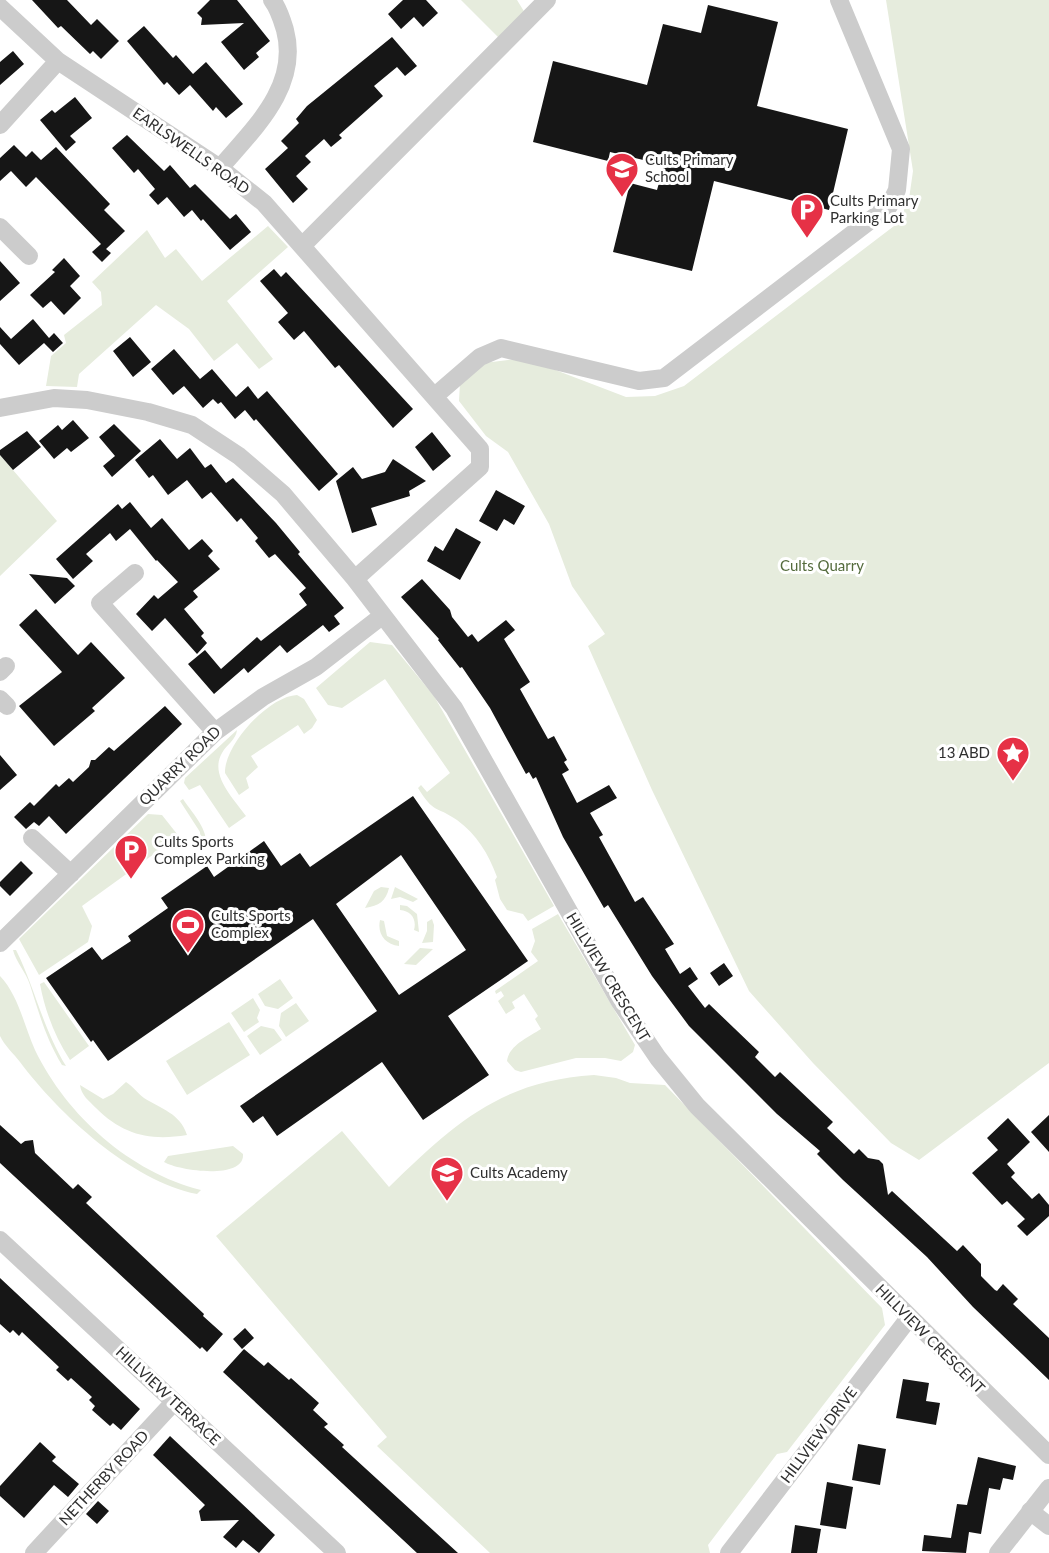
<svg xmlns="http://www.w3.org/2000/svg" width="1049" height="1553" font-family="Lato,sans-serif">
	<rect width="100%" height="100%" fill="#fff"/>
	<!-- green -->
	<path fill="#e6ecdd" d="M461,0H517L525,13L500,39Z
		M886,0H1049V1063L919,1160L891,1143L813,1063L749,991L652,790L588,646L605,634L572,586L549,524L508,452L486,436L459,401L460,383L484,363L524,358L626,397L655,396L684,386L898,223L909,199L913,171Z
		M268,226L288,247L227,301L273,359L259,369L237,343L214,361L189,329L156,305L79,374L77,387L46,386L51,356L66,343L64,335L102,305L101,292L92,282L147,230L165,258L176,249L202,281Z
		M0,455L57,521L0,576Z
		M370,642L392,645L434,696L554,906L528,921L523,914L507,910L500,899L495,880L497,877C488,853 477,835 457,820C435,805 434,814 418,788L421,785L427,792L450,773L385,679L342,708L328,705L316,688Z
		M297,695L304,699L317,720L312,728L304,734L298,725L251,756L258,767L246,778L249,788L239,795L225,773C224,745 269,696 297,695Z
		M237,730C236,740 227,744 222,753C209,775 234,799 246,816L229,828L200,785L189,790L184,783L185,778Z
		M183,799C192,813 208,828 206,846L201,848L200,832L180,801Z
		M148,814L162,815L181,839L178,849L172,841L82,906L92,926L88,942L39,975L19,939Z
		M381,887L389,888C386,901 379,906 365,908L374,891Z
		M395,887L418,899L413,902L400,897L391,899Z
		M400,905L407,906L417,914L419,932L414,930C417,919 411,911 400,910Z
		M558,914L635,1045L633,1052L621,1061L605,1058H576L521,1072L515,1070L507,1061C509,1045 529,1037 541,1029L535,1019L538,1016L524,994L512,1002L515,1008L506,1014L498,1001L504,996L501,991L496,994L495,991L538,961L531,952L535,941L532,929Z
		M432,919L434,925L433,942L422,943L427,931V922Z
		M380,920L384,921L387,936L399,941V946C385,944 377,934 380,920Z
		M420,948L433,949L416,965L404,964Z
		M13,950H16C35,988 43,1029 66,1066L62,1065C46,1039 39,1013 30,985C26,972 16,962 13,950Z
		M0,976C19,996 24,1026 35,1050C67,1116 130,1172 201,1190L197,1194C131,1181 59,1114 20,1062C14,1054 4,1045 0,1036C0,1024 0,990 0,976Z
		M280,979L293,998L278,1009L265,1006L258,994Z
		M44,982L89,1046L70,1060C55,1037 45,1011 40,984Z
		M253,998L260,1010L257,1018L259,1022L244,1032L231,1013Z
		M296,1003L309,1021L286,1037L279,1026L281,1013Z
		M229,1022L250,1055L187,1095L166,1061Z
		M261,1026L274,1029L282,1040L260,1055L247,1036Z
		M594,1075L616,1078L630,1083L665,1085L882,1308L885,1325L787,1452L777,1454L708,1545L710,1553H490L377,1446L387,1437L216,1236L342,1131L389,1187C454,1124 500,1081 594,1075Z
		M126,1082C134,1087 137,1093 144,1098C161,1109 180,1113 187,1135C150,1141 123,1135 96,1108C89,1101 81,1095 80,1085L103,1099L113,1094Z
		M233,1146L243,1154C245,1180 179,1171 164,1162L168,1156Z"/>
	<!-- building -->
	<path fill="#161616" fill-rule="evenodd" d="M32,0H67L91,25L97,19L119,41L101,59L93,51L90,54L61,26L58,28Z
		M210,0H237L270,41L256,53L259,57L244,70L221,42L244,23L201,25L202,18L197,13Z
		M403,0H426L438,13L423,27L414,17L401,29L388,14Z
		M708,5L778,22L757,106L848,129L829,210L714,181L692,271L613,252L630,183L657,190L664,165L610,152L608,161L533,142L553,61L647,85L663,24L701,33Z
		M144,26L173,58L176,55L193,74L206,62L243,104L226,118L216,107L213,111L190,85L179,95L167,82L164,85L127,41Z
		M392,37L417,66L405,76L397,67L374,86L383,96L339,135L342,138L331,147L324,139L305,156L311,162L296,176L308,189L293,203L265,169L288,148L281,141L299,123L296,119L307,106Z
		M13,51L24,64L0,85V62Z
		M75,97L92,118L70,136L76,142L66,151L40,120L52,110L55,113Z
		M127,135L164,171L170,165L190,188L195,184L230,219L236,214L251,232L230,250L203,219L201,221L192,210L184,217L167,197L158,205L149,195L155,189L138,169L134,173L112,148Z
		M14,145L26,157L32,151L41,160L56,147L110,204L104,210L125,231L106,249L111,253L102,262L92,252L101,244L36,177L26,187L11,171L0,181V158Z
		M64,258L80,276L70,286L81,298L64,315L51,301L43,308L30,295L55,272L52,270Z
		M0,261L20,283L0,301Z
		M274,269L281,277L286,272L413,409L393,428L339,365L335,368L304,331L294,340L278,322L288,313L260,281Z
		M33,319L49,338L54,333L63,343L53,352L44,343L19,365L0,344V327L11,339Z
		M130,337L151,362L133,377L113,351Z
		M174,349L200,379L212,369L236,397L248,386L258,399L267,391L338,474L319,491L256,419L254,421L245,410L235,419L221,402L218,404L213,399L203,408L184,386L173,395L151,369Z
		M73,420L89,438L71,452L67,448L54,459L39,441L58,425L62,430Z
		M114,424L141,451L112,477L103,466L115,456L99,437Z
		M27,431L41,447L13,470L0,455V450Z
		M432,432L451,456L433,471L415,447Z
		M160,439L177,459L190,448L205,468L211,464L226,483L233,478L276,523L300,552L298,554L344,608L334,616L340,624L329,632L323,625L287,653L280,645L248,673L244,668L214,694L188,664L205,650L221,669L257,637L261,641L307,605L299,594L306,588L275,554L269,558L255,541L258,538L241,518L237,522L211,492L202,499L187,480L168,495L153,475L149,478L135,460Z
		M393,459L426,481L409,491L410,496L371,508L377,525L352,533L336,481L353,467L362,479L385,472Z
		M496,490L525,506L514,525L504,519L497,531L479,521Z
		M130,502L151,528L162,518L189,550L202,539L213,551L208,556L220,569L193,591L198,597L184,609L204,633L201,636L207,643L197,654L165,618L152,631L136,614L154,595L158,599L178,582L157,560L156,561L130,529L116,541L110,533L86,554L93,561L73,579L56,559L118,504L122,509Z
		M456,528L481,542L460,580L427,561L435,546L443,551Z
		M29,574L67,578L75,586L55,604Z
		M422,579L450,610L452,617L468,637L472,634L478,642L506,620L515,630L504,639L530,682L520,689L548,739L554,736L567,760L564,762L569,770L562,774L577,803L609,785L617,798L590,813L603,835L599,837L635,902L643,897L674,944L665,949L680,974L690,967L698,979L688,986L705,1008L709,1004L759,1052L755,1057L775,1077L780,1072L833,1122L827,1128L854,1154L859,1149L868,1158L879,1160L883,1164L888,1195L892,1191L957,1251L963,1245L981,1264V1276L995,1290L997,1291L1003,1284L1018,1299L1013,1304L1049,1338V1380L973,1307L927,1257L843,1180L817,1154L820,1151L777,1114L689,1026L652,976L608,905L604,908L563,837L536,777L533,779L529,772L526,774L490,708L462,667L460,668L438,640L439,639L401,597Z
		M36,609L78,655L91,642L125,678L92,708L95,711L54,746L19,706L62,672L19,625Z
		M165,706L182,724L66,834L49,816L39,826L34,822L26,829L14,817L30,802L34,806L56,784L59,787L69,778L73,782L89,767L91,760H95L109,747L114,751Z
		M0,755L17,775L0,790Z
		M413,796L528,961L448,1016L489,1075L423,1120L382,1062L277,1136L263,1116L253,1123L240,1106L377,1011L313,919L108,1061L93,1040L91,1042L46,978L92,947L102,960L131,941L128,936L168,908L161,898L207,866L214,877L264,841L281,866L300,853L310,867ZM401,855L466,950L399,995L336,904Z
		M21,861L33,873L10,896L0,886V882Z
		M724,963L733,976L719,986L710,973Z
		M1049,1115V1152L1031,1132Z
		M1008,1118L1030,1142L1007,1164L1015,1173L1011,1177L1032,1199L1039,1193L1049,1205V1216L1027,1236L1017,1226L1025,1219L1007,1201L1002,1205L972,1173L998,1150L987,1138Z
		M0,1125L21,1144L25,1141L33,1140L35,1153L73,1189L78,1184L92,1197L86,1203L204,1314L203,1316L223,1334L207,1352L202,1347L200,1349L0,1163Z
		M0,1278L140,1409L121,1430L113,1423L110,1426L92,1410L95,1406L89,1400L92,1397L71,1378L68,1381L56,1370L59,1367L22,1332L19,1336L13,1330L10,1333L0,1324Z
		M245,1328L254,1338L242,1349L233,1339Z
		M244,1349L264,1366L268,1362L289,1380L291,1378L319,1403L313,1410L328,1424L324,1427L344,1445L342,1447L458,1553H417L223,1372Z
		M903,1379L929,1383L926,1401L940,1403L936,1425L896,1418Z
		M170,1436L275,1535L259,1553L243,1540L236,1548L223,1537L239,1520L201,1521L199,1511L205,1505L153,1455Z
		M40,1442L56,1457L52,1461L79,1484L68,1497L54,1485L24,1518L0,1496V1486Z
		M858,1444L886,1449L880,1485L852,1480Z
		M978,1457L1016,1466L1013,1480L1003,1478L1000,1490L989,1488L981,1534L969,1532L966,1553L922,1551L924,1535L951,1538L957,1504L967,1505Z
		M827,1482L853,1487L846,1529L820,1525Z
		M98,1501L109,1511L97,1524L86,1514Z
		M795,1525L821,1529L817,1553H791Z"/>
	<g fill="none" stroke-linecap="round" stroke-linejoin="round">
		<!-- street -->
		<path stroke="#ccc" stroke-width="18" d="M0,7L58,61L220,168L264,203L480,449V467L355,579
			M0,125L58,61
			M220,168C253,129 300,87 285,30C282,20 279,9 272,0
			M0,227L29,256
			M303,245L547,0
			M436,395L480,357L501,348L639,381L664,378L889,206L897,190L901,149L839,0
			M0,408L54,398L87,400L148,412L192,425L239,456L283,494L355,579L454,708L620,1002L658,1058L697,1106L1049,1455
			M135,573L100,603L215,732
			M0,672L6,666
			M0,699L7,706
			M32,838L71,874
			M0,943L215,732L263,697L316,667L382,616
			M0,1240L337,1553
			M1030,1511L1049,1526
			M34,1553L174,1402
			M729,1553L909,1318
			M998,1553L1049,1488"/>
	</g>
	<!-- icons -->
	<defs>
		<g id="school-pin" transform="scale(1.725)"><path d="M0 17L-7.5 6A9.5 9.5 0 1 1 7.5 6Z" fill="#e63146" stroke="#fff"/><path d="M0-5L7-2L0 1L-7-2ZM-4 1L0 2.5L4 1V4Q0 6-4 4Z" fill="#fff"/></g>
		<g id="parking-pin" transform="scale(1.725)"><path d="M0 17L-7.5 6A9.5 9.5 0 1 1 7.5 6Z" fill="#e63146" stroke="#fff"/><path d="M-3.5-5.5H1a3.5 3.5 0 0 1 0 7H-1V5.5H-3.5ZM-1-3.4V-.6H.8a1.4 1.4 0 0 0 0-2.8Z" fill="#fff"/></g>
		<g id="sight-pin" transform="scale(1.725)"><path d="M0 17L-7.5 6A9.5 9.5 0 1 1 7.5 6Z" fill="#e63146" stroke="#fff"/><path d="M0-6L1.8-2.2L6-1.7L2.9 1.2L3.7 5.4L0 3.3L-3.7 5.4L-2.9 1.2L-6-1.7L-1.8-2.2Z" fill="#fff"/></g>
		<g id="stadium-pin" transform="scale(1.725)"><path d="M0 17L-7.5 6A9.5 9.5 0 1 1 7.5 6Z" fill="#e63146" stroke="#fff"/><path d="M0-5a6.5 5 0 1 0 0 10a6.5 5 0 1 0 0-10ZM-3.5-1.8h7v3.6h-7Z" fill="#fff"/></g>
	</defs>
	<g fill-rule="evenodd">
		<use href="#school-pin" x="622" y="169"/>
		<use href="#parking-pin" x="807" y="210"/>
		<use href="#sight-pin" x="1013" y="753"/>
		<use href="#parking-pin" x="131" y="851"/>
		<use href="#stadium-pin" x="188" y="925"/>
		<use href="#school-pin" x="447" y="1173"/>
	</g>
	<g text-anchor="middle" stroke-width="6" stroke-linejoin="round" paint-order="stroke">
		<!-- street labels -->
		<g font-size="15" fill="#2f2f2f" stroke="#fff">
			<text transform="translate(191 151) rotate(35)" y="5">EARLSWELLS ROAD</text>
			<text transform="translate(180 766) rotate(-44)" y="5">QUARRY ROAD</text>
			<text transform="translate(608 977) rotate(59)" y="5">HILLVIEW CRESCENT</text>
			<text transform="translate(930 1339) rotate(45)" y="5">HILLVIEW CRESCENT</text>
			<text transform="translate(168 1396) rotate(43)" y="5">HILLVIEW TERRACE</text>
			<text transform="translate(819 1435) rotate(-53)" y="5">HILLVIEW DRIVE</text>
			<text transform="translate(104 1478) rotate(-47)" y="5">NETHERBY ROAD</text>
		</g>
		<!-- poi labels -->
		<g font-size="15" fill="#2f2f2f" stroke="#fff" text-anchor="start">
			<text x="645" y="165">Cults Primary<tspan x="645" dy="17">School</tspan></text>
			<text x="830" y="206">Cults Primary<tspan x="830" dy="17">Parking Lot</tspan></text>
			<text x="990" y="758" text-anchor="end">13 ABD</text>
			<text x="154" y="847">Cults Sports<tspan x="154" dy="17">Complex Parking</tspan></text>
			<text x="211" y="921">Cults Sports<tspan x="211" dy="17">Complex</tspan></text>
			<text x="470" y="1178">Cults Academy</text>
		</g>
		<!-- park labels -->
		<g font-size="15" fill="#546b3c" stroke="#fff">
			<text x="822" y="571">Cults Quarry</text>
		</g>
	</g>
</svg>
